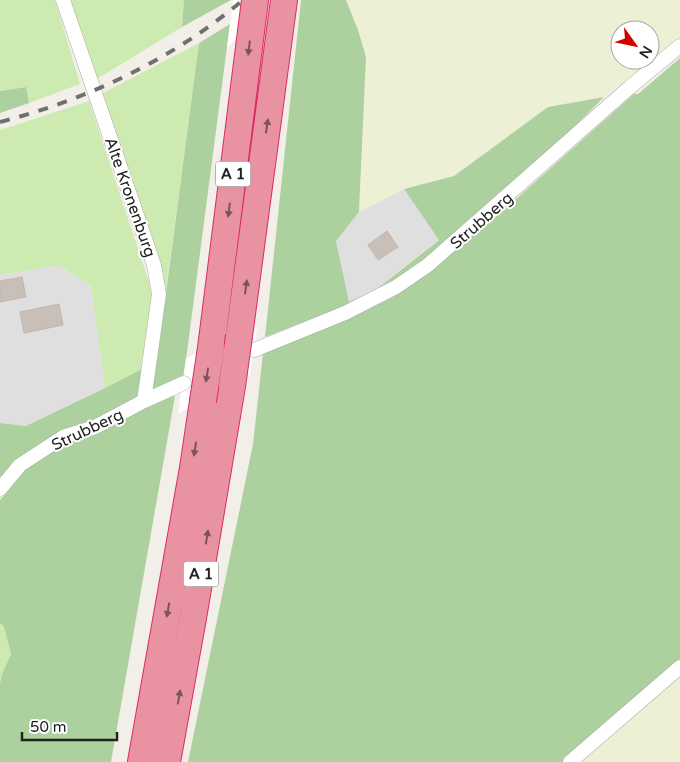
<svg xmlns="http://www.w3.org/2000/svg" width="680" height="762" font-family="'Varela Round',sans-serif">
	<rect width="100%" height="100%" fill="#f2efe9"/>
	<!-- residential -->
	<path fill="#e0dfdf" d="M404,189L439,239L373,292L349,302L336,241L359,212Z
		M59,265L91,286L105,388L26,426L0,423V275Z"/>
	<!-- farmland -->
	<path fill="#eef0d5" fill-rule="evenodd" d="M346,0H680V38L604,97L548,107L454,176L404,189L359,212L366,58ZM620,30H650V60H620Z
		M680,671V762H576Z"/>
	<!-- grass -->
	<path fill="#cdebb0" d="M0,0H55L80,84L29,103L25,87L0,91Z
		M70,0H184L182,27L97,79Z
		M199,43L165,297L101,94Z
		M89,101L152,291L141,369L105,388L91,286L59,265L0,275V130Z
		M0,623L4,627L11,654L2,674L0,683Z"/>
	<!-- forest -->
	<path fill="#add19e" d="M184,0H231L182,27Z
		M301,0H346L358,30L366,57L359,212L336,241L349,302L373,292L439,240L404,189L454,176L548,107L604,97L544,157L430,255L385,287L372,294L329,312L265,337Z
		M230,24L184,375L94,420L63,429L14,463L0,481V423L26,426L105,388L157,361L199,43Z
		M680,58V671L576,762H188L253,444L263,353L334,325L393,297L426,273L490,222L634,94H638Z
		M26,87L29,103L0,113V91Z
		M167,395L175,396L111,762H0V683L2,674L11,654L4,627L0,623V500L25,469L64,442Z"/>
	<!-- pier -->
	<path fill="#fff" d="M233,0H273L227,48Z
		M257,328L250,376L178,414L186,358Z"/>
	<!-- building -->
	<path fill="#c7bfb8" stroke="#c4b6ab" d="M387,231L398,247L378,260L368,245Z
		M22,277L26,297L0,302V281Z
		M59,304L63,325L24,333L20,312Z"/>
	<g fill="none" stroke-linecap="round" stroke-linejoin="round">
		<!-- street casing -->
		<g stroke="#a9a9a9" stroke-width="15">
			<path id="street" d="M63,0L154,265L159,294L144,401
				M254,350L345,313L396,287L428,265L630,87L680,46
				M0,489L20,465L63,437L95,427L144,401L184,383
				M570,762L680,667"/>
		</g>
		<!-- highway casing -->
		<g stroke="#dc2a67" stroke-width="28">
			<path id="highway" d="M239,336L284,0
				M211,348L255,0
				M141,762L193,468L203,401
				M167,762L193,618L232,386"/>
		</g>
		<!-- street -->
		<use href="#street" stroke="#fff" stroke-width="14"/>
		<!-- highway -->
		<use href="#highway" stroke="#e892a2" stroke-width="26"/>
		<!-- rail -->
		<path stroke="#707070" stroke-width="4" stroke-dasharray="10 10" stroke-linecap="butt" d="M0,122C89,99 173,59 243,0"/>
		<!-- highway-bridge casing -->
		<g stroke="#dc2a67" stroke-width="28" stroke-linecap="butt">
			<path id="highway-bridge" d="M232,386L239,336
				M203,401L211,348"/>
		</g>
		<!-- highway-bridge -->
		<use href="#highway-bridge" stroke="#e892a2" stroke-width="26"/>
	</g>
	<!-- one-way arrows -->
	<defs><path id="oneway-solid" d="M-6-.8H1V-3.2L6.5 0L1 3.2V.8H-6Z" transform="scale(1.25)"/></defs>
	<g fill="#7b545c">
		<use href="#oneway-solid" transform="translate(249 48) rotate(97)"/>
		<use href="#oneway-solid" transform="translate(267 126) rotate(-82)"/>
		<use href="#oneway-solid" transform="translate(229 210) rotate(97)"/>
		<use href="#oneway-solid" transform="translate(246 287) rotate(-82)"/>
		<use href="#oneway-solid" transform="translate(207 375) rotate(99)"/>
		<use href="#oneway-solid" transform="translate(195 449) rotate(99)"/>
		<use href="#oneway-solid" transform="translate(207 537) rotate(-81)"/>
		<use href="#oneway-solid" transform="translate(168 610) rotate(100)"/>
		<use href="#oneway-solid" transform="translate(179 697) rotate(-80)"/>
	</g>
	<g text-anchor="middle" stroke-width="4" stroke-linejoin="round" paint-order="stroke">
		<!-- shield labels -->
		<g fill="#fff" stroke="#646464" stroke-width="1">
			<rect x="215.5" y="161.5" width="35" height="25" rx="4"/>
			<rect x="183.5" y="561.5" width="35" height="25" rx="4"/>
		</g>
		<g font-size="15" font-weight="bold" fill="#222">
			<text x="233" y="179">A 1</text>
			<text x="201" y="579">A 1</text>
		</g>
		<!-- street labels -->
		<g font-size="16" fill="#222" stroke="#fff">
			<text transform="translate(131 197) rotate(71)" y="6">Alte Kronenburg</text>
			<text transform="translate(481 220) rotate(-41)" y="6">Strubberg</text>
			<text transform="translate(87 429) rotate(-25)" y="6">Strubberg</text>
		</g>
	</g>
	<!-- north arrow -->
	<g transform="translate(635 45) rotate(123)"><circle r="24" fill="#ffffff" stroke="#a7a7a7"/>
	<path d="M0-4L9 19L0 12L-9 19Z" fill="#d40000"/>
	<text y="-8" font-size="14" font-weight="bold" text-anchor="middle" fill="#222222">N</text>
	</g>
	<!-- scale -->
	<path d="M22 732v8h95v-8" fill="none" stroke="#222222" stroke-width="2.5"/>
	<text x="30" y="732" font-size="15" fill="#222222" stroke="#ffffff" stroke-width="4" paint-order="stroke">50 m</text>
</svg>
